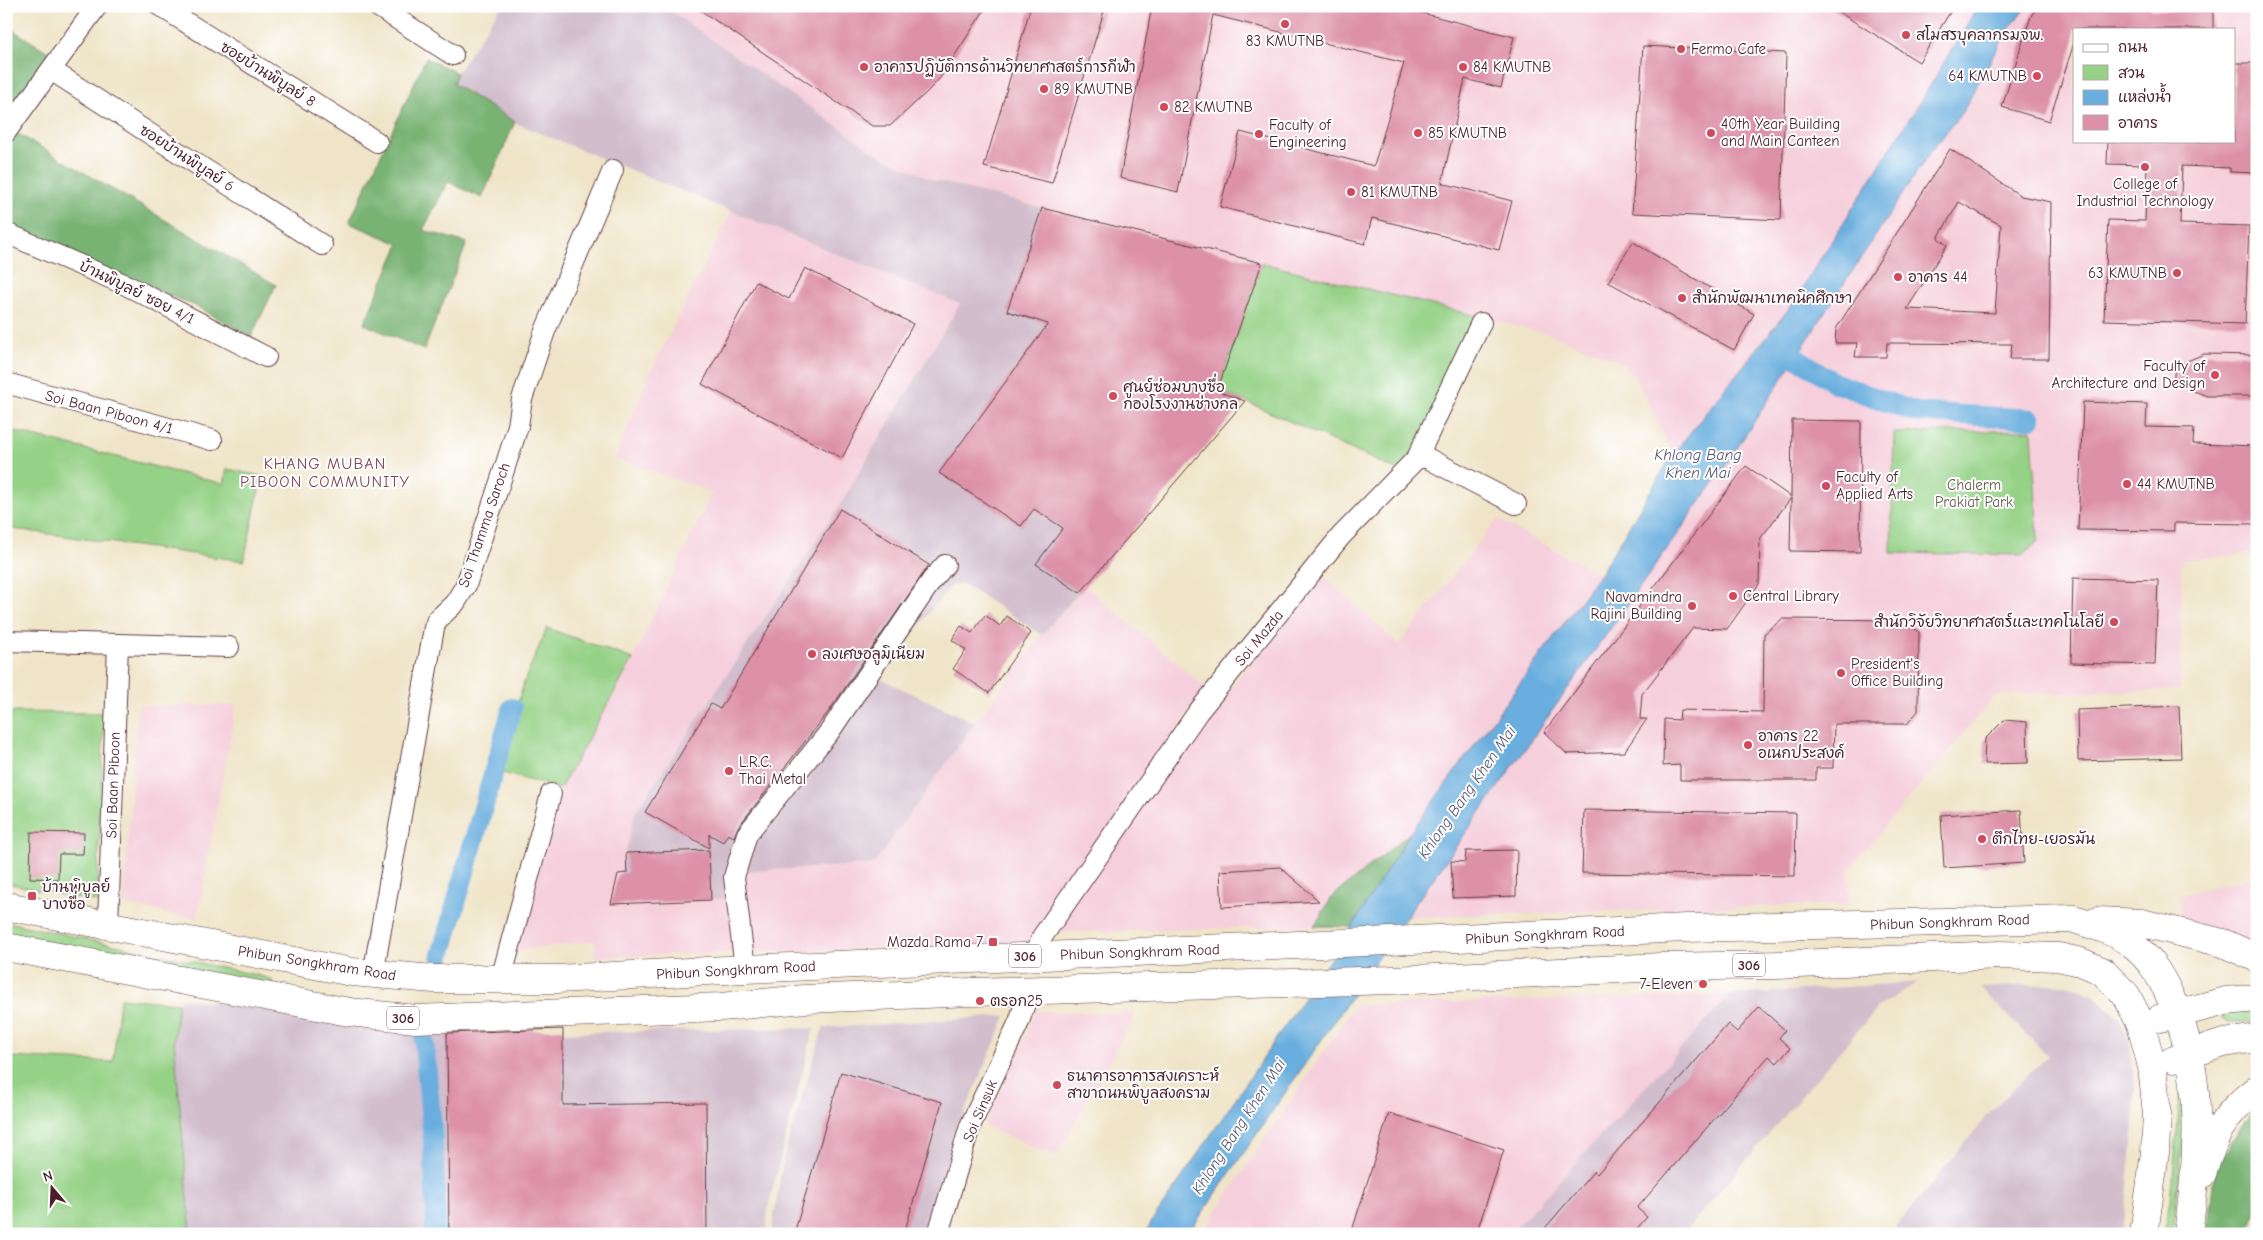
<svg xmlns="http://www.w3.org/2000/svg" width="2263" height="1240" font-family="'Comic Neue','Playpen Sans Thai',sans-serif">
	<rect width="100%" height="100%" fill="#fff"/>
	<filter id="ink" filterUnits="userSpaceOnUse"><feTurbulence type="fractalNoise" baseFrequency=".02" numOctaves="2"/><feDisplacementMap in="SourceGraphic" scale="10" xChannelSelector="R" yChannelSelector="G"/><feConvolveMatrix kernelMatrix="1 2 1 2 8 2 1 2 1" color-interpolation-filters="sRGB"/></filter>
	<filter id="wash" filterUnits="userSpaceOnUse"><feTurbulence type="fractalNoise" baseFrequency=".0096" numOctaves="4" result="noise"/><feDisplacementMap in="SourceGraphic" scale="20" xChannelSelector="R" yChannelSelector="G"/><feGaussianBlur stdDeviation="1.12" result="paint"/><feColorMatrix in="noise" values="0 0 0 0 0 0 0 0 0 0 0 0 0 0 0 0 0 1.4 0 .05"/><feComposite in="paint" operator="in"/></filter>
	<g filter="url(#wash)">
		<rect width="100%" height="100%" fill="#efe4c7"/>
		<!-- built -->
		<path fill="#f5cfdc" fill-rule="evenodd" d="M663,6H2257V553L2182,560L2180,690L1996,695L1849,869V904L1406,917L1719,474L1673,454L1635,377L1617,360L1553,335L933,180L879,155ZM2074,29H2234V141H2074Z
			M732,211L961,304L836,511L635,813L746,897L745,871L873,865L975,723L1042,635L1086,586L1206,688L1030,944L594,957L595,941L516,951L560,789L633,659L712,492L615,459L649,374Z
			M1497,519L1600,574L1410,833L1333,896L1314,926L1048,933L1152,790L1320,573L1399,645Z
			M236,705L197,919L123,904L138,706Z
			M2247,879H2257V945L2182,922L2179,895Z
			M1730,995L1510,1234H1201L1355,1005Z
			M1036,1011L1136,1013L1056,1157L984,1126Z"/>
		<!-- industrial -->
		<path fill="#d1bdcc" d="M501,6H663L879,155L933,180L1262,263L1217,391L1245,401L1042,635L963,584L950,586L879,678L975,723L873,865L746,871V897L613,905L635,813L836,511L960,304L520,125L453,84L457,73Z
			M1918,982L1877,1008L1683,1234H1510L1730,995Z
			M2048,984L2076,986L2100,1000L2120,1019L2130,1046L2135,1086L2134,1125L2123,1234H1890L1992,1110L2048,1056L1980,988Z
			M181,998L442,1035L814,1028L768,1207L766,1234H191L174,1040L178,1003Z
			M1006,1016L963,1117L923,1234H771L784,1156L823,1028Z"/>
		<!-- green -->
		<path fill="#95d186" stroke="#707858" d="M1262,263L1477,316L1414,452L1396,470L1245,401L1217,391Z
			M6,429L224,484L227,469L262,476L244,561L6,528Z
			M2032,430L2038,541L2023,555L1891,553L1894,433Z
			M547,628L633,659L560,789L499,772L524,682Z
			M6,712L104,713L97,902L6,883Z
			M6,922L256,975L271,979L274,985L6,934Z
			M120,998L178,1003L174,1040L191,1234H6V1057L113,1062Z
			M2257,1006V1022H2229L2221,1017L2223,1012Z
			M2183,1095L2187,1099L2173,1234H2164L2171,1201L2180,1097Z"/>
		<!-- forest -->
		<path fill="#78b373" stroke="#61694f" d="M6,26L50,53L6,121Z
			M426,58L457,73L453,84L515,122L482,198L448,182L423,230L467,243L424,350L364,324L399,244L349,223Z
			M15,132L276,285L251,337L196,306L6,229V150Z
			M1410,833L1352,927L1314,926L1333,896Z
			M2257,1109V1209L2249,1234H2207L2215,1168L2252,1111Z"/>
		<!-- water -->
		<path fill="#69aede" stroke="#5a6684" d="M1978,6H2027L2005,34L1963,111L1926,158L1720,474L1406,917L1188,1234H1145L1153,1220L1352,927L1410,833L1600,574L1673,454L1788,310L1930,86Z"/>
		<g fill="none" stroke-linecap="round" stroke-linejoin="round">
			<!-- canal -->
			<path stroke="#69aede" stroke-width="20" d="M1775,343L1835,383L1915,412L2031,419
				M441,955L512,708
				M424,1042L433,1140L436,1221L434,1234"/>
		</g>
		<g id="blocks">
			<!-- building -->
			<path fill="#dd91a9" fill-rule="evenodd" d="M694,6H987L940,78L927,92L890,126H872Z
				M1031,6H1084L1104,11L1052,183L984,167Z
				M1152,6H1395L1514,37L1501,88L1465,79L1442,183L1512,201L1499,250L1372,218L1365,244L1220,207L1240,132L1374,166L1404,63L1213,15L1178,192L1120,178Z
				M1829,6H1954L1919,62Z
				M2040,6H2150V10L2213,11V29H2074V43L2049,121L2002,107L2026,31L2032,14Z
				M1643,46L1786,53L1781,220L1632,213Z
				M2234,63H2257V173L2230,172V168L2182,166L2180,224L2249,226L2245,324L2104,320L2108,220L2145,221L2147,165L2107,164L2108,141H2234Z
				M1950,149L2021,196L2051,202L2049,359H2010L2012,344L1887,343L1886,357H1855L1857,343H1835L1836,329ZM1959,202L2001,225L1995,313L1907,309L1947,245L1938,238Z
				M1042,208L1262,263L1217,391L1245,401L1080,593L1036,564L1063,528L1034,509L1021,526L939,473L1048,324L1007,311Z
				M1633,242L1754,314L1734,350L1608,282Z
				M805,268L913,324L842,458L702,384L756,282L789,299Z
				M2204,354L2257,355V396H2207L2173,383L2175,366Z
				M2083,402L2147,404L2146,427L2194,428L2193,444L2257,446V524L2174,523V531L2078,530Z
				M1792,420L1861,421L1860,552L1790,551L1791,498L1760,539L1759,584L1727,629L1693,628L1642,694L1640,719H1647L1624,752L1567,754L1544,732L1746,466L1791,497Z
				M840,509L929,565L829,711L738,827L734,837L728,834L723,842L709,834V848L645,812L711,704L720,709Z
				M2073,578L2158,580L2155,665L2071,663Z
				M985,615L1000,626L1007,616L1031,633L989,693L953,669L966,650L952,640L961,626L972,633Z
				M1782,619L1904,620L1919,632L1918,711L1907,724H1834L1833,768H1816V780H1680V765L1663,766L1664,719L1679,720L1680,710L1763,712L1764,634Z
				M2179,706L2181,758L2078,761L2077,710Z
				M2004,720L2027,722L2028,763L1984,764L1985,739Z
				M1584,810L1796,813L1795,876L1582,873Z
				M2021,810L2024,863L1944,868L1941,815Z
				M31,832L84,833L83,854H59L58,879L30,878Z
				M709,850L711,900L611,904L618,874L627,873L626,853Z
				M1517,850L1516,896L1453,898L1451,861L1465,862L1466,851Z
				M1280,867L1319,901L1222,907L1220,871Z
				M1759,1007L1785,1030L1779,1038L1790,1048L1777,1063L1769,1056L1637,1208L1647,1217L1632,1234H1540L1594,1171L1597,1174L1728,1024L1737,1032Z
				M563,1029V1105L706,1103L707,1234H449L447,1033Z
				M841,1072L942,1102L904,1234H794Z
				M1389,1113L1504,1150L1476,1234H1351Z"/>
		</g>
	</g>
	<g filter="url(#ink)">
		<use href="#blocks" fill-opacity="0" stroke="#633d42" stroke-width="1"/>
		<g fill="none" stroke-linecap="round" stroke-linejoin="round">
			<!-- minor casing -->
			<g stroke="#633d42" stroke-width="22">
				<path id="minor" d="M160,6L377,142
					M377,6L453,55
					M51,70L322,245
					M6,132L97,6
					M6,233L126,285L266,357
					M6,383L212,440
					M1417,458H1427L1516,504
					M6,641L229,647
					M108,925L118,644
					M1041,956L1039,945L1042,937L1198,712L1341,536L1417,458L1481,323
					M745,969L734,877L747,834L830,731L932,580L945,565
					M373,975L434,628L437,620L455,603L466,585L504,470L518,426L522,399L545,331L613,170
					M501,979L551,794
					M938,1234L970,1126L1019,1022L1029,991"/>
			</g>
			<!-- primary casing -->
			<g stroke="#633d42" stroke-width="29">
				<path id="primary" d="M6,906L352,972L434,979H557L745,969L1687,928L2074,919C2093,925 2115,931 2130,943C2149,957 2159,973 2169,994C2205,1069 2199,1153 2188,1234
					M2098,921L2142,923L2223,943L2257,958
					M6,947L349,1012L416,1019L721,1007L805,999L972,992L1393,980L1661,967L1776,965L2000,955L2058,957L2081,962L2102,971L2126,995L2141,1024L2152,1067L2157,1114L2155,1152L2144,1234
					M2161,1018L2226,1001L2257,998
					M2174,1059L2224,1043L2257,1038
					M2202,1174C2215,1134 2222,1115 2257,1089"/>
			</g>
			<!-- minor -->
			<use href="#minor" stroke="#fff" stroke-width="20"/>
			<!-- primary -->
			<use href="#primary" stroke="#fff" stroke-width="28"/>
		</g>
	</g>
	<!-- markers -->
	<g fill="#d1495b" stroke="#fff" stroke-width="2">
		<circle cx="1285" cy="24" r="5"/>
		<circle cx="1906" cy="35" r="5"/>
		<circle cx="1681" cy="49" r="5"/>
		<circle cx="864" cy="67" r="5"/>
		<circle cx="1463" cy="67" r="5"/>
		<circle cx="2037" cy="76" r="5"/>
		<circle cx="1044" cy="89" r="5"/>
		<circle cx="1164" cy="107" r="5"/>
		<circle cx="1418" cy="133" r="5"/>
		<circle cx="1711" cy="133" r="5"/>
		<circle cx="1259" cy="134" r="5"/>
		<circle cx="2145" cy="167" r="5"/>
		<circle cx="1351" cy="192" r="5"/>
		<circle cx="2177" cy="273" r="5"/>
		<circle cx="1898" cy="277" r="5"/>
		<circle cx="1682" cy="298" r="5"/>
		<circle cx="2215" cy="375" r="5"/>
		<circle cx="1113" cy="396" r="5"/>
		<circle cx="2127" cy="484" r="5"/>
		<circle cx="1826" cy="486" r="5"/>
		<circle cx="1733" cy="596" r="5"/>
		<circle cx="1692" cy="606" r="5"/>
		<circle cx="2114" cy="622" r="5"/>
		<circle cx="812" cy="654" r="5"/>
		<circle cx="1841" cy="673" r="5"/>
		<circle cx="1748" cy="745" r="5"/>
		<circle cx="729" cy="771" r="5"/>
		<circle cx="1982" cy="839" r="5"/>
		<rect x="27" y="891" width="10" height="10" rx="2.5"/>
		<rect x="988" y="937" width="10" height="10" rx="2.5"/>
		<circle cx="1703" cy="984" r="5"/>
		<circle cx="980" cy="1001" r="5"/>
		<circle cx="1057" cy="1085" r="5"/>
	</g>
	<g text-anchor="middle" stroke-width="4" stroke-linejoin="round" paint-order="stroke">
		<!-- shield labels -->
		<g fill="#fff" stroke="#80626b" stroke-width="1">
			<rect x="1009" y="944.5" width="32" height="23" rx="4"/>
			<rect x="1733" y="953.5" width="32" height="23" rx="4"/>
			<rect x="387" y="1006.5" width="32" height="23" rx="4"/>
		</g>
		<g font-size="14" font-weight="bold" fill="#4a1f2b">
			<text x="1025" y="961">306</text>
			<text x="1749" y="970">306</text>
			<text x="403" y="1023">306</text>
		</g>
		<!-- poi labels -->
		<g font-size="15" fill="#4a1f2b" stroke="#fff" text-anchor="start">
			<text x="1916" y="40">สโมสรบุคลากรมจพ.</text>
			<text x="1285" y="46" text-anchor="middle">83 KMUTNB</text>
			<text x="1691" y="54">Fermo Cafe</text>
			<text x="874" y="72">อาคารปฏิบัติการด้านวิทยาศาสตร์การกีฬา</text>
			<text x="1473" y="72">84 KMUTNB</text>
			<text x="2027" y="81" text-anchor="end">64 KMUTNB</text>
			<text x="1054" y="94">89 KMUTNB</text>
			<text x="1174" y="112">82 KMUTNB</text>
			<text x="1721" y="129">40th Year Building<tspan x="1721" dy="17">and Main Canteen</tspan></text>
			<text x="1269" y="130">Faculty of<tspan x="1269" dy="17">Engineering</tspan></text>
			<text x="1428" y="138">85 KMUTNB</text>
			<text x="2145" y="189" text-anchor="middle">College of<tspan x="2145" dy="17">Industrial Technology</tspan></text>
			<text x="1361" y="197">81 KMUTNB</text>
			<text x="2167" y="278" text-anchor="end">63 KMUTNB</text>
			<text x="1908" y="282">อาคาร 44</text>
			<text x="1692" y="303">สำนักพัฒนาเทคนิคศึกษา</text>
			<text x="2205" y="371" text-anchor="end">Faculty of<tspan x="2205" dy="17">Architecture and Design</tspan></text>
			<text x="1123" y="392">ศูนย์ซ่อมบางซื่อ<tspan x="1123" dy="17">กองโรงงานช่างกล</tspan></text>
			<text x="1836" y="482">Faculty of<tspan x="1836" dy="17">Applied Arts</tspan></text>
			<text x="2137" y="489">44 KMUTNB</text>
			<text x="1743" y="601">Central Library</text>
			<text x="1682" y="602" text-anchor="end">Navamindra<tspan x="1682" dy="17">Rajini Building</tspan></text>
			<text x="2104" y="627" text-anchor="end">สำนักวิจัยวิทยาศาสตร์และเทคโนโลยี</text>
			<text x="822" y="659">ลงเศษอลูมิเนียม</text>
			<text x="1851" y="669">President's<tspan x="1851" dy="17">Office Building</tspan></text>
			<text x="1758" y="741">อาคาร 22<tspan x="1758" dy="17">อเนกประสงค์</tspan></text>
			<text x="739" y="767">L.R.C.<tspan x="739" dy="17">Thai Metal</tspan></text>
			<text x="1992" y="844">ตึกไทย-เยอรมัน</text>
			<text x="42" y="892">บ้านพิบูลย์<tspan x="42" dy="17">บางซื่อ</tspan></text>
			<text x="983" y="947" text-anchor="end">Mazda Rama 7</text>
			<text x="1693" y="989" text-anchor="end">7-Eleven</text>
			<text x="990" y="1006">ตรอก25</text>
			<text x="1067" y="1081">ธนาคารอาคารสงเคราะห์<tspan x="1067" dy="17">สาขาถนนพิบูลสงคราม</tspan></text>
		</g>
		<!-- street labels -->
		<g font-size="15" fill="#4a1f2b" stroke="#fff">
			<text transform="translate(268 74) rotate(32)" y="5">ซอยบ้านพิบูลย์ 8</text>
			<text transform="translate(187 158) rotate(33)" y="5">ซอยบ้านพิบูลย์ 6</text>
			<text transform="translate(137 292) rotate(26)" y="5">บ้านพิบูลย์ ซอย 4/1</text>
			<text transform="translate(109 412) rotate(15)" y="5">Soi Baan Piboon 4/1</text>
			<text transform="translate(484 525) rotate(-71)" y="5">Soi Thamma Saroch</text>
			<text transform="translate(1259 638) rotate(-51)" y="5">Soi Mazda</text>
			<text transform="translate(113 785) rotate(-88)" y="5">Soi Baan Piboon</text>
			<text transform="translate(1950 922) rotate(-2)" y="5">Phibun Songkhram Road</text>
			<text transform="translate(1545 935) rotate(-3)" y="5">Phibun Songkhram Road</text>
			<text transform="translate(1140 952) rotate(-2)" y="5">Phibun Songkhram Road</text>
			<text transform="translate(317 963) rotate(9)" y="5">Phibun Songkhram Road</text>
			<text transform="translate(736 970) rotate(-3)" y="5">Phibun Songkhram Road</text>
			<text transform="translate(980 1111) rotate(-67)" y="5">Soi Sinsuk</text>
		</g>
		<!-- park labels -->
		<g font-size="15" fill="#645d4b" stroke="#fff">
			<text x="1974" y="490">Chalerm<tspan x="1974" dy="17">Prakiat Park</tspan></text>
		</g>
		<!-- water labels -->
		<g font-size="16" font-style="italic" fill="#565873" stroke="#fff">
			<text x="1698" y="460">Khlong Bang<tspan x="1698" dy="18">Khen Mai</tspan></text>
			<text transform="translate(1466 792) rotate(-55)" y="6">Khlong Bang Khen Mai</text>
			<text transform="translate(1238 1126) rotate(-57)" y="6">Khlong Bang Khen Mai</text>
		</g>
		<!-- neighbourhood labels -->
		<g font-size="16" letter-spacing="1" fill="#7d4757" stroke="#fff">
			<text x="325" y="469">KHANG MUBAN<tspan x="325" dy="18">PIBOON COMMUNITY</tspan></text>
		</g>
	</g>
	<!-- margin -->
	<rect width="2263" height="1240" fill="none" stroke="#fff" stroke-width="25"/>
	<!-- legend -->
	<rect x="2073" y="28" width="162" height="115" fill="#ffffff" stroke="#b7a5aa"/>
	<rect x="2083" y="44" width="25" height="8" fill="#ffffff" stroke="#b7a5aa"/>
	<text x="2118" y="52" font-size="15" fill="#4a1f2b">ถนน</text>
	<rect x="2083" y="65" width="25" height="15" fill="#95d186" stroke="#b7a5aa"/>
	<text x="2118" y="78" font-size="15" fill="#4a1f2b">สวน</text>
	<rect x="2083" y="90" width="25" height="15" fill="#69aede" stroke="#b7a5aa"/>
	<text x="2118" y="102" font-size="15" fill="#4a1f2b">แหล่งน้ำ</text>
	<rect x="2083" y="115" width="25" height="15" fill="#dd91a9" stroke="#b7a5aa"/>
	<text x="2118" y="128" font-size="15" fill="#4a1f2b">อาคาร</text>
	<!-- north arrow -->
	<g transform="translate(52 1188) rotate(341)" stroke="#ffffff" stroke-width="4" paint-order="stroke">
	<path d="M0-4L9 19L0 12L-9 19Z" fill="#4a1f2b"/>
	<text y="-8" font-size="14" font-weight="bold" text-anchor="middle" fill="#4a1f2b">N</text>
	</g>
</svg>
